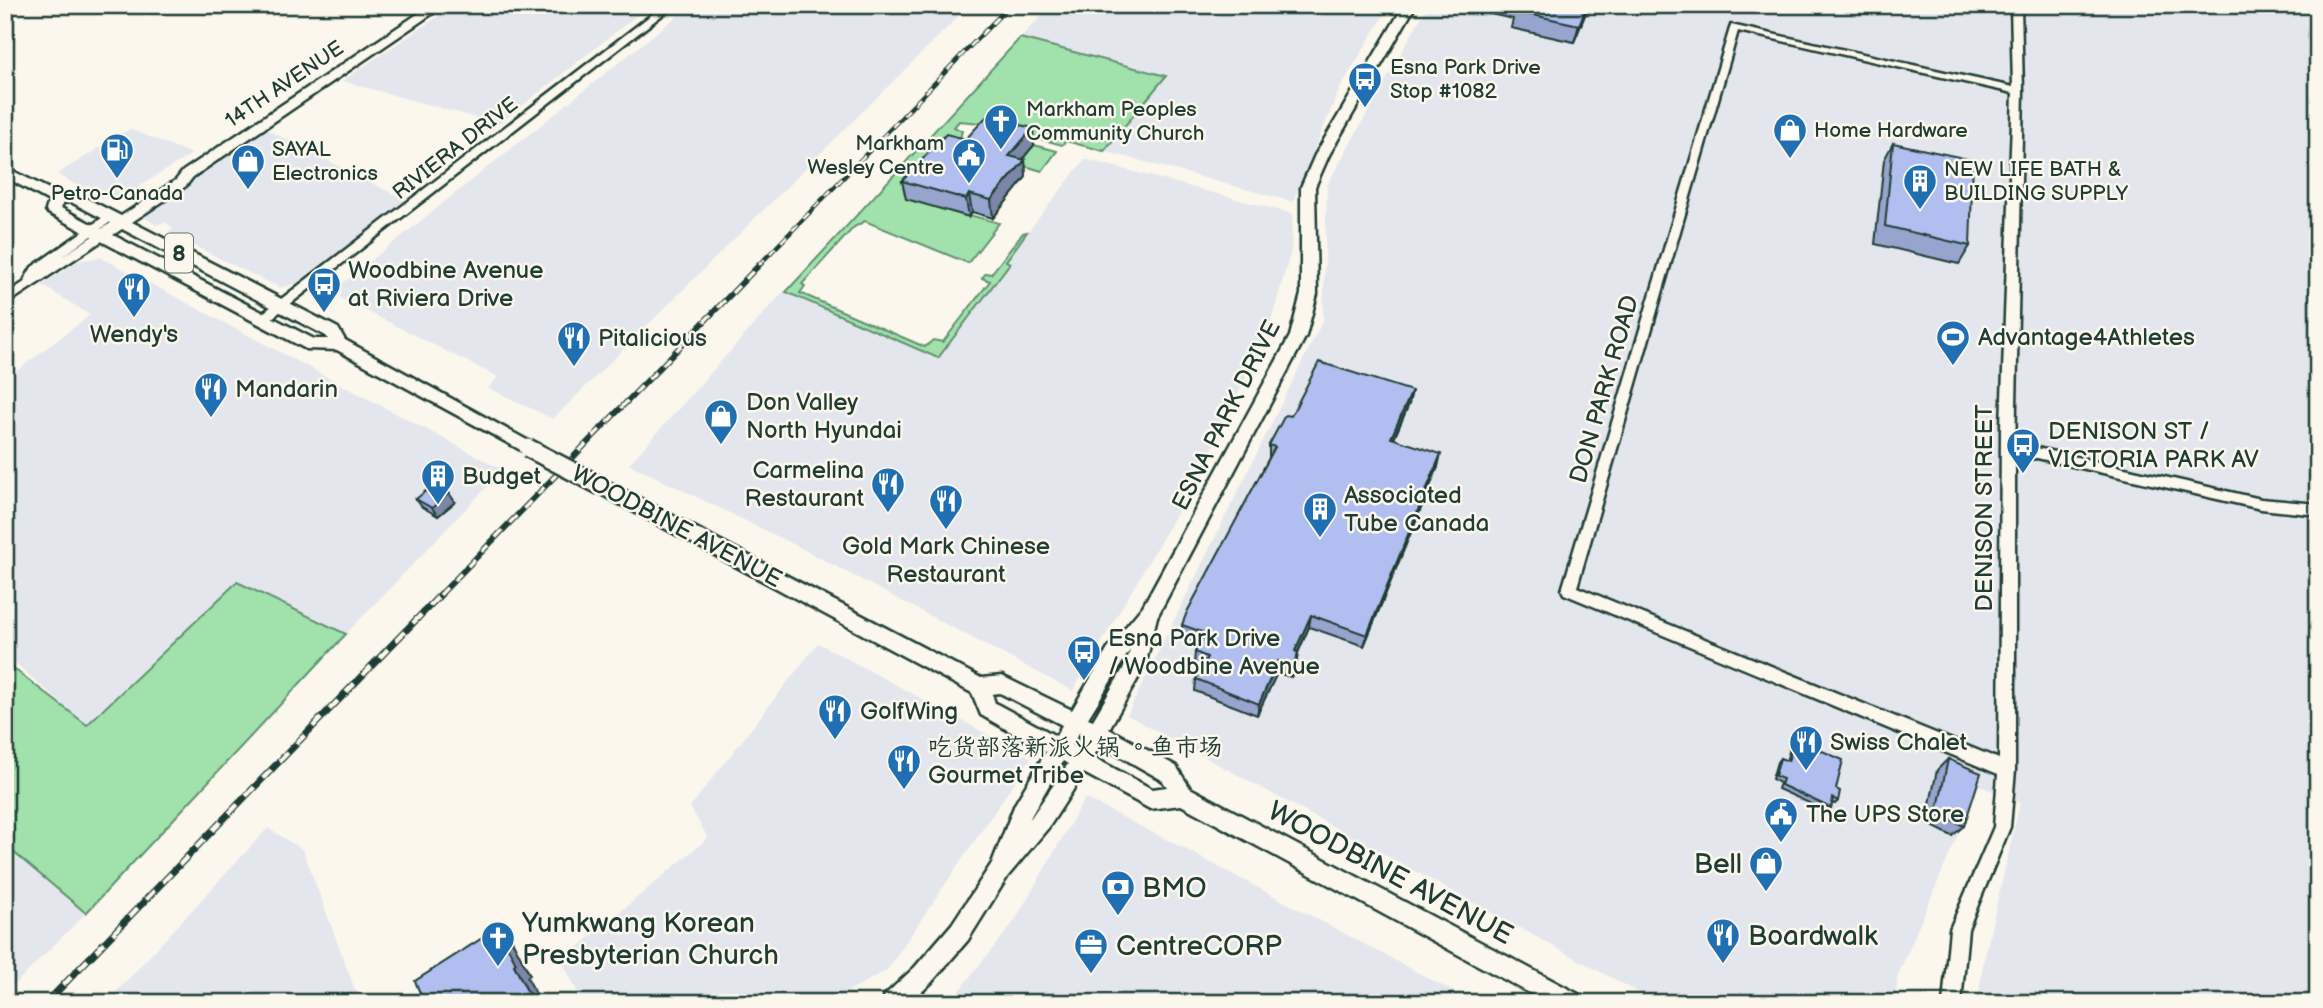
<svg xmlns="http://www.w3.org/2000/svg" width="2323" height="1008" font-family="'Balsamiq Sans','LXGW WenKai TC',sans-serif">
	<rect width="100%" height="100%" fill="#fbf7ec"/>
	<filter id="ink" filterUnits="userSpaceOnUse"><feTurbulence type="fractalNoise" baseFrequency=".0143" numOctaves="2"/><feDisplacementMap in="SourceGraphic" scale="14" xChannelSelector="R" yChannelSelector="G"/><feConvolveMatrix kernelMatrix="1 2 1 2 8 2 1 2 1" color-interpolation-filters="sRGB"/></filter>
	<g filter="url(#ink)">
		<!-- built -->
		<path fill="#e4e6ed" d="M455,5H650L499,124L342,81Z
			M691,5H970L553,419L488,388L498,377L340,298L343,283Z
			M1052,5H1390L1339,90L1293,202L1104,151L1165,76L1020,38Z
			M1428,5H2318V1003H1978L1983,964L2020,803L1976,784L1972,802L1898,975L1895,1003H1658L1127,715L1323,320L1327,185Z
			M130,129L192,154L120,198H99L57,174Z
			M266,129L407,201L297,283L280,288L168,233L173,228L165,222L156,225L145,218L148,209Z
			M1085,159L1293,214L1291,251L1270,325L1204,467L1073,691L795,545L629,464L784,291L938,357L1009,263L1005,261Z
			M100,257L503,470L346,634L237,582L87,726L5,654V395L14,389L5,383V380L90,315L42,285L78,261Z
			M818,643L1031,758L887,970L827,1003H583L562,961L708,838L690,807Z
			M1085,798L1187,850L1475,1003H949L1014,922Z
			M268,828L303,850L360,1003H106Z
			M5,845L86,913L5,994Z"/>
		<!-- green -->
		<path fill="#a1e2ac" stroke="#609070" stroke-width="2" d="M1020,38L1166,76L1104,151L1066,141L1062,145L981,123L959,121L954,127L962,131L960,138L906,198L999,223L968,263L865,221L854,227L802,284L805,286L800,293L925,347L933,340L943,342L990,281L982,278L986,273L991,274L1023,233L1027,232L1006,261L1010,263L938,358L786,292Z
			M1034,145L1057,151L1042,171L1018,164Z
			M237,582L346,634L86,913L5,845V662L87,725Z"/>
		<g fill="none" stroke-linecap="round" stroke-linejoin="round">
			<!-- stream -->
			<path stroke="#5f96a2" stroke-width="4.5" d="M2316,993L2318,988"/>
			<!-- minor casing -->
			<g stroke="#1f3d34" stroke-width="5">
				<path id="minor" d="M664,5H675L267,322H259L257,319L259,316Z
					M2011,5H2021L2023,91L2015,450L2037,448L2261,499L2318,504V515L2261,509L2037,458L2015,460V770L2010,827L1968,929L1961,1003H1943L1950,929L1994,827L1998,774L1564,594L1562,590L1731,25L2013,87ZM1738,31L2013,93L2001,426L1999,759L1577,587Z
					M109,213L115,217L113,220L62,257L97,233H105V239L5,305V295L26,281L25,279L32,267Z"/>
			</g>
			<!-- major casing -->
			<g stroke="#1f3d34" stroke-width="5">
				<path id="major" d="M431,5H445L193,177L186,186L132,222L338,328L345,340L534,444L536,448L534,452L528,454L337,350L306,349L48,213L46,210L49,201L5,177V167L59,194H78L121,216L176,180L183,171ZM71,202L111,223L101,229L61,208L63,203ZM122,229L326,336L328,339H314L113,235Z
					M1404,5H1416L1329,155L1315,187L1317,294L1306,336L1157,617L1145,666L1109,729L1176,766L1190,788L1580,995L1583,1003H1548L1181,805L1150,809L1084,773L1049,827L1008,876L968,940L931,983L910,1003H882L885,995L915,967L952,924L992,863L1015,804L1046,752L981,715L972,693L595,491L592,486L595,481H607L981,678L1002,676L1072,710L1109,647L1143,606L1290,336L1301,294V187L1315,155ZM1130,650L1126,664L1093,720L1088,718ZM1000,693L1062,725L1056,736L995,703L992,694ZM1079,733L1084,736L1077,748L1072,745ZM1100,745L1162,780L1167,787L1152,789L1093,757ZM1063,761L1068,764L1030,819L1031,816Z"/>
			</g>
			<!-- minor -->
			<use href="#minor" fill="#fbf7ec" fill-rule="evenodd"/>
			<!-- major -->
			<use href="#major" fill="#fbf7ec" fill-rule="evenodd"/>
			<!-- rail-far2 casing -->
			<g stroke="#1f3d34" stroke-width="4.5">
				<path id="rail-far2" d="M759,265L1010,5"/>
			</g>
			<!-- rail-far1 casing -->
			<g stroke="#1f3d34" stroke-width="6">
				<path id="rail-far1" d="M440,595L761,263"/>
			</g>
			<!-- rail casing -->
			<g stroke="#1f3d34" stroke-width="7">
				<path id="rail" d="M46,1003L441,594"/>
			</g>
			<!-- rail-far2 -->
			<use href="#rail-far2" stroke="#fbf7ec" stroke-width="2.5" stroke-dasharray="8" stroke-linecap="butt"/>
			<!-- rail-far1 -->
			<use href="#rail-far1" stroke="#fbf7ec" stroke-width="3.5" stroke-dasharray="10" stroke-linecap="butt"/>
			<!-- rail -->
			<use href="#rail" stroke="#fbf7ec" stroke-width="4.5" stroke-dasharray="12" stroke-linecap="butt"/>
			<!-- major-bridge casing -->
			<g stroke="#1f3d34" stroke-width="22" stroke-linecap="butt">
				<path id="major-bridge" d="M528,448L601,486"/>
			</g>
			<!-- major-bridge -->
			<use href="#major-bridge" stroke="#fbf7ec" stroke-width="17"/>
		</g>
		<!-- wall -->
		<path fill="#97a4ce" stroke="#1f3d34" stroke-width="2" d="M1450,5H1589L1574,42L1511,28L1513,19Z
			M966,139L1034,145L1022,159L1025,160L1026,177L993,218L972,212L969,217L906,199L902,181Z
			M1893,143L1970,246L1959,264L1875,244L1884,160Z
			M1409,404L1394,439L1438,467L1364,646L1309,627L1298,653L1296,665L1291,677L1277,673L1257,715L1195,691L1196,679L1202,667L1194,664L1195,652L1199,643L1182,637V625L1269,458V445L1291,416Z
			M416,499L455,502L438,516L422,507Z
			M1795,739L1836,789L1838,801L1835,804L1832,803L1831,808L1827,811L1778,789L1780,783L1772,779L1777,762L1780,758L1786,761L1792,742Z
			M1948,759L1964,826L1952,836L1926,823L1937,770Z"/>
		<!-- shaded-wall -->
		<path fill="#7b86a7" stroke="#1f3d34" stroke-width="2" d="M1587,5H1589L1574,42L1579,25Z
			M1033,128L1034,145L1011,173L1009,156Z
			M1025,160L1026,177L993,218L991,200Z
			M969,194L972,212L969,217L966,199Z
			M1412,391L1409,404L1388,451L1391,438Z
			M1441,454L1438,467L1364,646L1367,635Z
			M449,493L455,502L438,516L432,508Z
			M1311,615L1309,627L1293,663L1295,651Z
			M1298,653L1296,665L1291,677L1293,666Z
			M1278,661L1277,673L1257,715L1259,704Z
			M498,928L512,940L530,975L527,977L541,1003H533L514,965Z"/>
		<!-- building -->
		<path fill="#b0bfef" stroke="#1f3d34" stroke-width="2" d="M1518,5H1587L1579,25L1515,11Z
			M986,117L1033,128L1009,156L1025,160L991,200L969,194L966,199L902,181L946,134L966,139Z
			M1893,143L1973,160L1970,246L1885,226Z
			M1319,362L1412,391L1391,438L1441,454L1367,635L1311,615L1295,651L1298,653L1293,666L1278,661L1259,704L1196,679L1207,657L1195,652L1205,633L1182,625L1187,612L1275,447L1269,445L1285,415L1291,416Z
			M433,485L449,493L432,508L416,499Z
			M1795,739L1843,760L1836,789L1840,791L1838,801L1833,798L1831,808L1781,785L1783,779L1775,776L1780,758L1788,761Z
			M1948,759L1981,773L1964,826L1937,813Z
			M498,928L516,963L514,965L533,1003H424L415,981Z"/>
	</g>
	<!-- icons -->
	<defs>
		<g id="bus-pin" transform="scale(1.75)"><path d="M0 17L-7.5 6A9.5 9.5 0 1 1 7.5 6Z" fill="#1f6fb2" stroke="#fbf7ec"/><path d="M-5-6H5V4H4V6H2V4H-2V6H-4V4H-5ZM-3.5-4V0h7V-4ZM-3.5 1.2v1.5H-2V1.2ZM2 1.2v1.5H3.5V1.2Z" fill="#fff"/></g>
		<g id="church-pin" transform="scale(1.75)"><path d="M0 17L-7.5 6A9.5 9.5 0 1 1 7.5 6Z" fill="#1f6fb2" stroke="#fbf7ec"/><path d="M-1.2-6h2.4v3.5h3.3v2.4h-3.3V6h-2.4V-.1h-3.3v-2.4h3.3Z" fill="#fff"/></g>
		<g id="shop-pin" transform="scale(1.75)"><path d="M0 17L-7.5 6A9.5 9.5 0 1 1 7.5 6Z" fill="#1f6fb2" stroke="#fbf7ec"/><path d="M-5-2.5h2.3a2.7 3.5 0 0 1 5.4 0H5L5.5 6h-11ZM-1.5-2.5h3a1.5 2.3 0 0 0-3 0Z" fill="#fff"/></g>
		<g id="fuel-pin" transform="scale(1.75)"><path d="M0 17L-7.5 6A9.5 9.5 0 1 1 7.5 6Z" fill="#1f6fb2" stroke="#fbf7ec"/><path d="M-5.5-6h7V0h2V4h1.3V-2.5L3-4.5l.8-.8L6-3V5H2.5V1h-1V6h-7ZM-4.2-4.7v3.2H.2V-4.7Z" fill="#fff"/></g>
		<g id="civic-pin" transform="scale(1.75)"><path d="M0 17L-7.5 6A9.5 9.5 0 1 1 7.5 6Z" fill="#1f6fb2" stroke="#fbf7ec"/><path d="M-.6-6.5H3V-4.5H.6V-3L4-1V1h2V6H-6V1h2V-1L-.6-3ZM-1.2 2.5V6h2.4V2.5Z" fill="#fff"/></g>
		<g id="building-pin" transform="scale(1.75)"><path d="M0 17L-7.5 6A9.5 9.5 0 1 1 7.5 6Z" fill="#1f6fb2" stroke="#fbf7ec"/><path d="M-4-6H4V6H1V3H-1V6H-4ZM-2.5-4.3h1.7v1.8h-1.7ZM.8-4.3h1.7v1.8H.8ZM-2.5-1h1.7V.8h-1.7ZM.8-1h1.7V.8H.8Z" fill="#fff"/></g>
		<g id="restaurant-pin" transform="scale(1.75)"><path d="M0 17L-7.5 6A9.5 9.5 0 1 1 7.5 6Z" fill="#1f6fb2" stroke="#fbf7ec"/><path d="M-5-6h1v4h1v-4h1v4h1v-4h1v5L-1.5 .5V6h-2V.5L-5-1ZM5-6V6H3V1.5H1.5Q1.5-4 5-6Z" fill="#fff"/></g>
		<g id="stadium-pin" transform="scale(1.75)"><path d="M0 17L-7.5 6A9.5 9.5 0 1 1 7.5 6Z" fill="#1f6fb2" stroke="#fbf7ec"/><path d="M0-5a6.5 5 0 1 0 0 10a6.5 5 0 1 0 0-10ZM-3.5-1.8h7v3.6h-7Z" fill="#fff"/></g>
		<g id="bank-pin" transform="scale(1.75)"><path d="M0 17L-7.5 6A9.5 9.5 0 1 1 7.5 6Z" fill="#1f6fb2" stroke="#fbf7ec"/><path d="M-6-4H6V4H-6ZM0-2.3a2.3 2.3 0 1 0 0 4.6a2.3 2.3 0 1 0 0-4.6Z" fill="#fff"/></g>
		<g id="office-pin" transform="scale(1.75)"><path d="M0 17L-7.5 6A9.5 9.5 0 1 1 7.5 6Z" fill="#1f6fb2" stroke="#fbf7ec"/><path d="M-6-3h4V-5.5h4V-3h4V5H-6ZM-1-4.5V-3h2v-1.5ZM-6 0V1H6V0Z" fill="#fff"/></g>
	</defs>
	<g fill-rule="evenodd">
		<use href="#bus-pin" x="1365" y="79"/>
		<use href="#church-pin" x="1001" y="121"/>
		<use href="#shop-pin" x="1790" y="130"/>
		<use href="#fuel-pin" x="117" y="150"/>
		<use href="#civic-pin" x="969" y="155"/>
		<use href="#shop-pin" x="248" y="161"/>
		<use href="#building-pin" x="1920" y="181"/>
		<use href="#bus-pin" x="324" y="284"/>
		<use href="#restaurant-pin" x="134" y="289"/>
		<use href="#stadium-pin" x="1953" y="337"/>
		<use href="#restaurant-pin" x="574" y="338"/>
		<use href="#restaurant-pin" x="211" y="389"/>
		<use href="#shop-pin" x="721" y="416"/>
		<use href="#bus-pin" x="2023" y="445"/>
		<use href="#building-pin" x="438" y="476"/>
		<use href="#restaurant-pin" x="888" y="484"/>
		<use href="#restaurant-pin" x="946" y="501"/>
		<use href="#building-pin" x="1320" y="509"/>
		<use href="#bus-pin" x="1084" y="652"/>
		<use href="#restaurant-pin" x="835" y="711"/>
		<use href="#restaurant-pin" x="1806" y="742"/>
		<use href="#restaurant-pin" x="904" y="761"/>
		<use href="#civic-pin" x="1781" y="814"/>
		<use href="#shop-pin" x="1766" y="863"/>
		<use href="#bank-pin" x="1118" y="887"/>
		<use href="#restaurant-pin" x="1723" y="935"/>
		<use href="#church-pin" x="498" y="938"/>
		<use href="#office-pin" x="1091" y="945"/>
	</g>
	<g text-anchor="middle" stroke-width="5" stroke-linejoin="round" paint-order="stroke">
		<!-- far-poi labels -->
		<g font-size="21" fill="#1f3d34" stroke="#fbf7ec" text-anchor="start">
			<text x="1390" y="74">Esna Park Drive<tspan x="1390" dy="24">Stop #1082</tspan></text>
			<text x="1026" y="116">Markham Peoples<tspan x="1026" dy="24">Community Church</tspan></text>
			<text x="1814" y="137">Home Hardware</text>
			<text x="944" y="150" text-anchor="end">Markham<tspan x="944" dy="24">Wesley Centre</tspan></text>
			<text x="272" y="156">SAYAL<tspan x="272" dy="24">Electronics</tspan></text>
			<text x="1944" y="176">NEW LIFE BATH &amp;<tspan x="1944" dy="24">BUILDING SUPPLY</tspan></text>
			<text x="117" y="200" text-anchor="middle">Petro-Canada</text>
		</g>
		<!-- far-street labels -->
		<g font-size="21" fill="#1f3d34" stroke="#fbf7ec">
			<text transform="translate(284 84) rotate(-34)" y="7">14TH AVENUE</text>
			<text transform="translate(455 148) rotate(-38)" y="7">RIVIERA DRIVE</text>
		</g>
		<!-- shield labels -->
		<rect fill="#fbf7ec" stroke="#61756b" stroke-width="2" x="165" y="233.5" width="28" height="39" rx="5"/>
		<g font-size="23" font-weight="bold" fill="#1f3d34">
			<text x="179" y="261">8</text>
		</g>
		<!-- poi labels -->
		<g font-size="24" fill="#1f3d34" stroke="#fbf7ec" text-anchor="start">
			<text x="348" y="278">Woodbine Avenue<tspan x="348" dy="28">at Riviera Drive</tspan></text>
			<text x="134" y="342" text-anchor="middle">Wendy's</text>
			<text x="1978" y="345">Advantage4Athletes</text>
			<text x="598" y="346">Pitalicious</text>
			<text x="235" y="397">Mandarin</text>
			<text x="746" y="410">Don Valley<tspan x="746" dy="28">North Hyundai</tspan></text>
			<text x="2048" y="439">DENISON ST /<tspan x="2048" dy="28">VICTORIA PARK AV</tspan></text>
			<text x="864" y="478" text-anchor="end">Carmelina<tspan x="864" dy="28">Restaurant</tspan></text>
			<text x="462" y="484">Budget</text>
			<text x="1344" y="503">Associated<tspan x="1344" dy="28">Tube Canada</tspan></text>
			<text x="946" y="554" text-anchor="middle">Gold Mark Chinese<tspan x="946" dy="28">Restaurant</tspan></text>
			<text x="1108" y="646">Esna Park Drive<tspan x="1108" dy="28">/ Woodbine Avenue</tspan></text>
			<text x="860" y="719">GolfWing</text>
			<text x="1830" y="750">Swiss Chalet</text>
			<text x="928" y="755">吃货部落新派火锅 。鱼市场<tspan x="928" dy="28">Gourmet Tribe</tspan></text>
			<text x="1806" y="822">The UPS Store</text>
		</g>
		<!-- street labels -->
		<g font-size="24" fill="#1f3d34" stroke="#fbf7ec">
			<text transform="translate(1604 389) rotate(-74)" y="8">DON PARK ROAD</text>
			<text transform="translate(1226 415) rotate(-63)" y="8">ESNA PARK DRIVE</text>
			<text transform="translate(1984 508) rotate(-90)" y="8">DENISON STREET</text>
			<text transform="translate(677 526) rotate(28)" y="8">WOODBINE AVENUE</text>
		</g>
		<!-- near-poi labels -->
		<g font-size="28" fill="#1f3d34" stroke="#fbf7ec" text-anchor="start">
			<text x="1742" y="873" text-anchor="end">Bell</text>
			<text x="1142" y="897">BMO</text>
			<text x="522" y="932">Yumkwang Korean<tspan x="522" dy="32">Presbyterian Church</tspan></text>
			<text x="1748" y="945">Boardwalk</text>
			<text x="1116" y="955">CentreCORP</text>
		</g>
		<!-- near-street labels -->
		<g font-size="28" fill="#1f3d34" stroke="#fbf7ec">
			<text transform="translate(1391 872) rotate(28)" y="10">WOODBINE AVENUE</text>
		</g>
	</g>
	<!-- margin -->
	<rect width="2323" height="1008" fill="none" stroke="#fbf7ec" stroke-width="28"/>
	<rect x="14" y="14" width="2295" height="980" fill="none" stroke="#1f3d34" stroke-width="2.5" filter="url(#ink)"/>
</svg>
